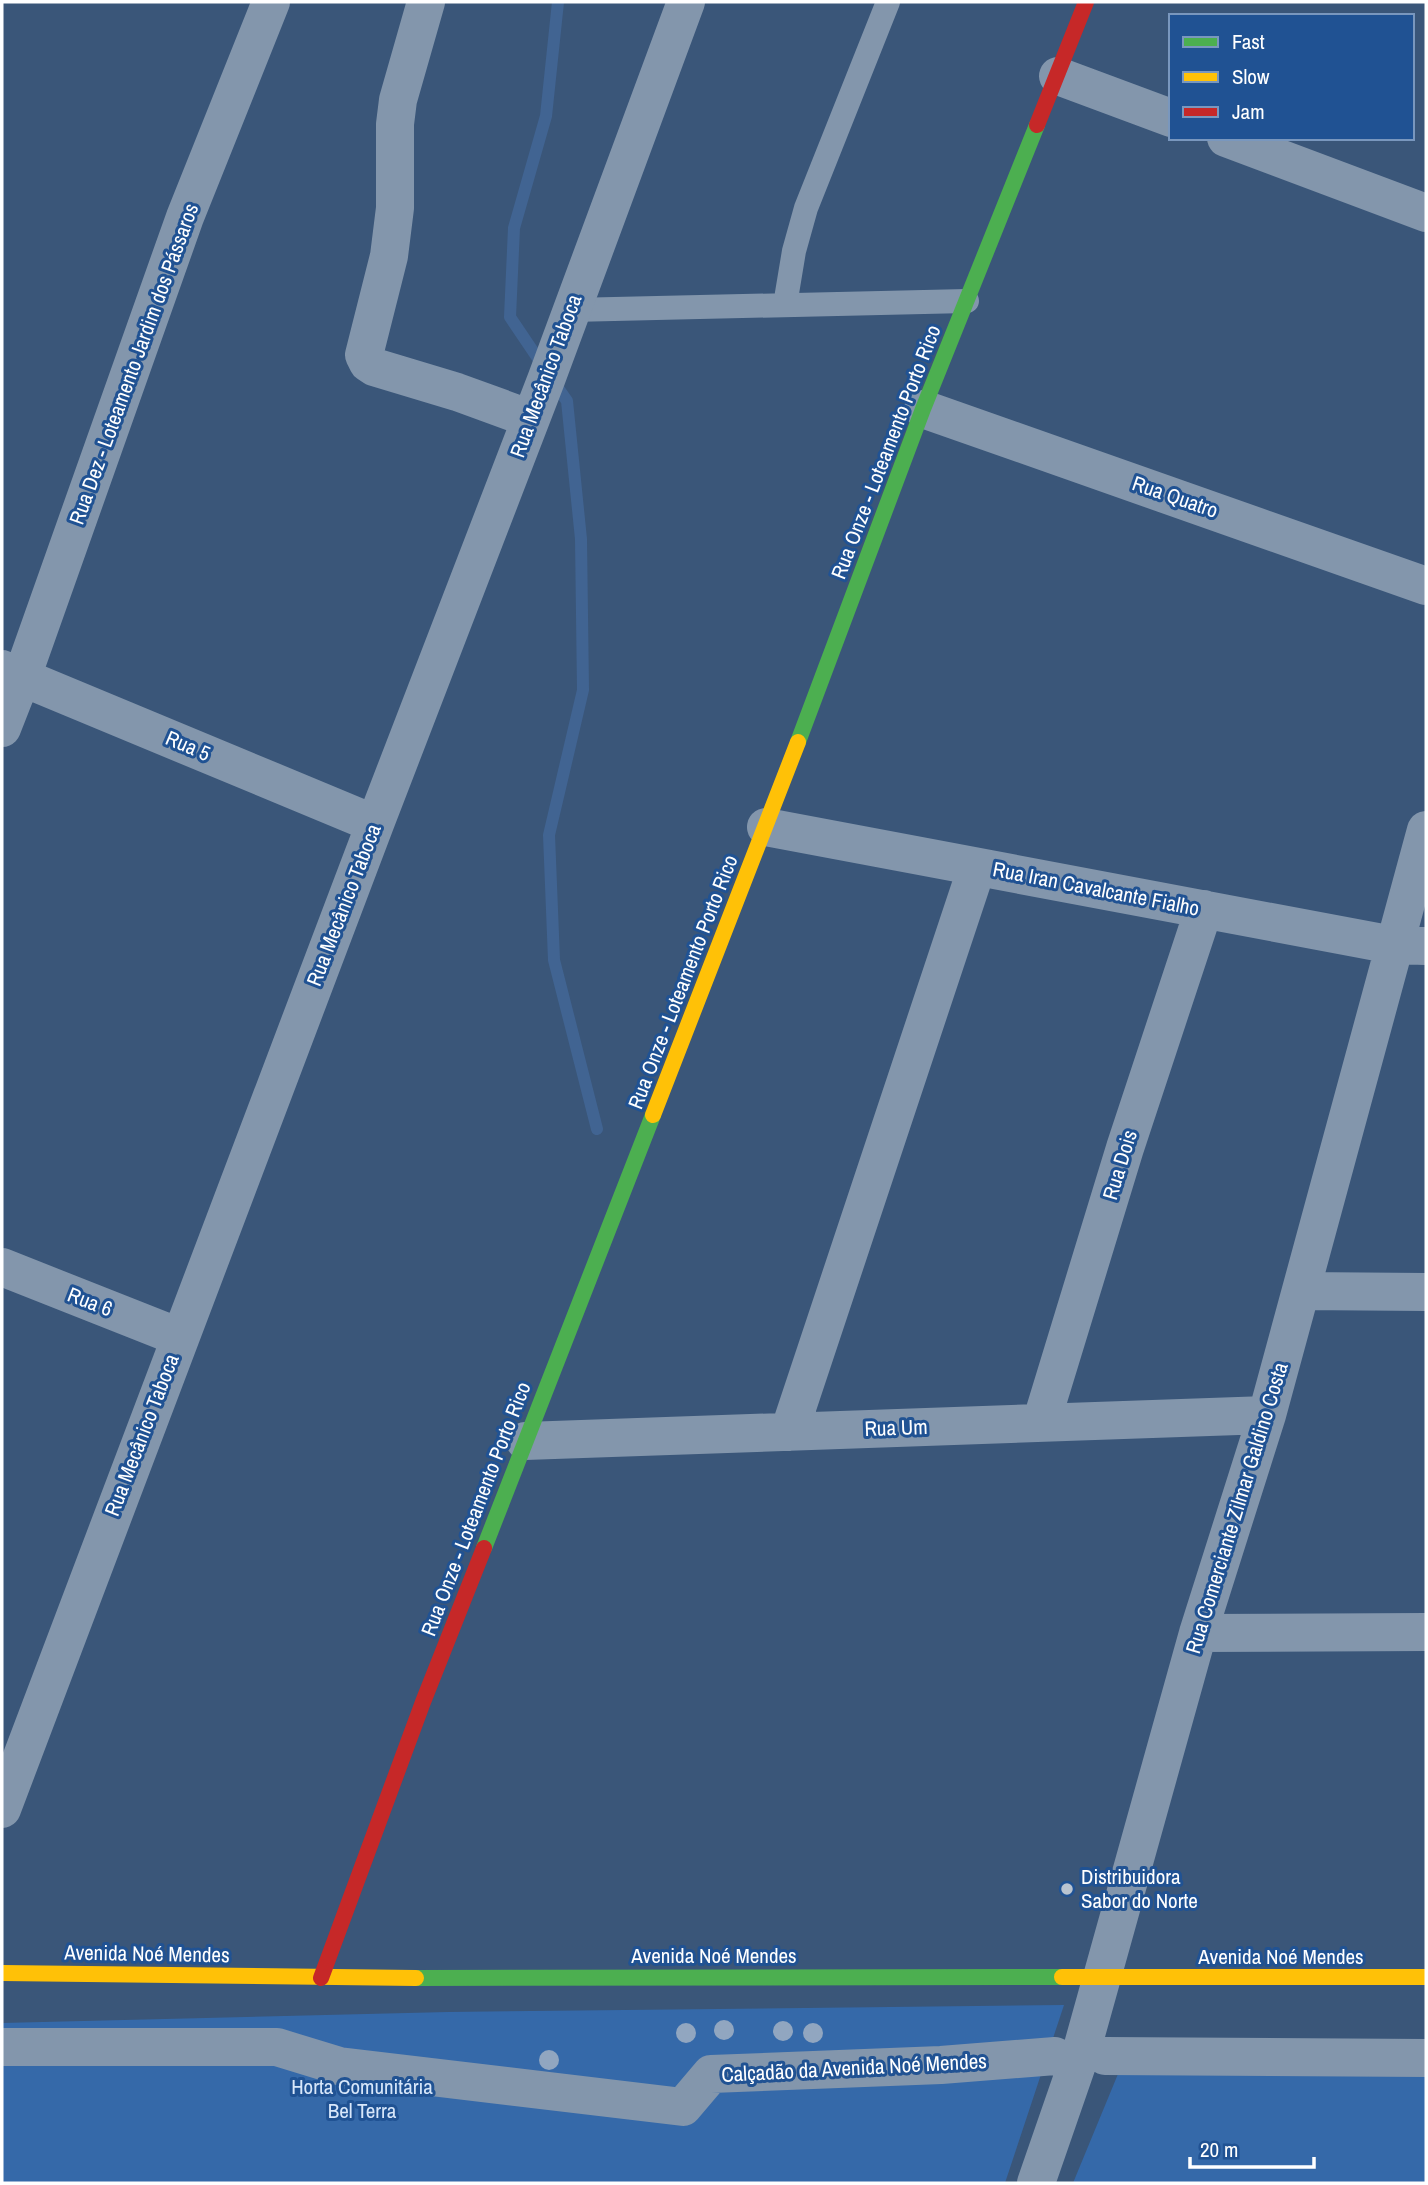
<svg xmlns="http://www.w3.org/2000/svg" width="1428" height="2185" font-family="'Archivo Narrow',sans-serif">
	<rect width="100%" height="100%" fill="#3a5679"/>
	<!-- green -->
	<path fill="#3569a9" d="M1064,2005L1005,2183H2V2023L448,2012Z
		M1118,2074L1426,2075V2183H1073Z"/>
	<g fill="none" stroke-linecap="round" stroke-linejoin="round">
		<!-- stream -->
		<path stroke="#416492" stroke-width="12" d="M543,366L510,317L514,228L546,116L558,2
			M553,381L567,401L581,539L583,690L549,835L554,960L597,1129"/>
		<!-- lane -->
		<path stroke="#8396ac" stroke-width="24" d="M785,305L794,251L806,208L888,2
			M571,310L967,301"/>
		<!-- street -->
		<path stroke="#8396ac" stroke-width="38" d="M426,2L398,100L395,124V208L389,256L364,355L368,363L374,367L457,392L531,419
			M1058,76L1171,118
			M1226,138L1426,213
			M923,409L1426,586
			M2,669L375,824
			M2,728L22,677L185,217L271,2
			M766,827L1393,945L1426,946
			M2,1267L179,1337
			M1301,1291L1426,1292
			M1041,1423L1125,1148L1204,909
			M789,1432L977,867
			M525,1441L1267,1415
			M1198,1633L1426,1632
			M2,1809L375,824L546,380L686,2
			M2,2047H277L339,2066L683,2107L711,2074L941,2065L1055,2056
			M1105,2056L1426,2058
			M1036,2183L1080,2056L1198,1633L1267,1415L1426,830"/>
		<!-- fast -->
		<path stroke="#4caf50" stroke-width="16" d="M798,742L923,409L1037,125
			M484,1548L653,1115
			M416,1978L1062,1977"/>
		<!-- slow -->
		<path stroke="#ffc107" stroke-width="16" d="M653,1115L798,742
			M2,1973L416,1978
			M1062,1977H1426"/>
		<!-- jam -->
		<path stroke="#c62828" stroke-width="16" d="M1037,125L1086,2
			M321,1978L423,1702L484,1548"/>
	</g>
	<!-- trees -->
	<g fill="#91a6c0">
		<circle cx="724" cy="2030" r="10"/>
		<circle cx="783" cy="2031" r="10"/>
		<circle cx="686" cy="2033" r="10"/>
		<circle cx="813" cy="2033" r="10"/>
		<circle cx="549" cy="2060" r="10"/>
	</g>
	<!-- markers -->
	<circle fill="#bac4d0" stroke="#205293" stroke-width="2.5" cx="1067" cy="1889" r="7"/>
	<g text-anchor="middle" stroke-width="6" stroke-linejoin="round" paint-order="stroke">
		<!-- street labels -->
		<g font-size="21" fill="#fff" stroke="#205293">
			<text transform="translate(134 364) rotate(-70)" y="7">Rua Dez - Loteamento Jardim dos Pássaros</text>
			<text transform="translate(546 376) rotate(-70)" y="7">Rua Mecânico Taboca</text>
			<text transform="translate(886 452) rotate(-69)" y="7">Rua Onze - Loteamento Porto Rico</text>
			<text transform="translate(1175 497) rotate(19)" y="7">Rua Quatro</text>
			<text transform="translate(188 746) rotate(23)" y="7">Rua 5</text>
			<text transform="translate(1096 889) rotate(11)" y="7">Rua Iran Cavalcante Fialho</text>
			<text transform="translate(344 905) rotate(-69)" y="7">Rua Mecânico Taboca</text>
			<text transform="translate(683 982) rotate(-69)" y="7">Rua Onze - Loteamento Porto Rico</text>
			<text transform="translate(1120 1165) rotate(-73)" y="7">Rua Dois</text>
			<text transform="translate(90 1302) rotate(21)" y="7">Rua 6</text>
			<text transform="translate(896 1428) rotate(-2)" y="7">Rua Um</text>
			<text transform="translate(142 1435) rotate(-69)" y="7">Rua Mecânico Taboca</text>
			<text transform="translate(1237 1508) rotate(-73)" y="7">Rua Comerciante Zilmar Galdino Costa</text>
			<text transform="translate(476 1509) rotate(-69)" y="7">Rua Onze - Loteamento Porto Rico</text>
			<text transform="translate(147 1954) rotate(1)" y="7">Avenida Noé Mendes</text>
			<text x="714" y="1963">Avenida Noé Mendes</text>
			<text x="1281" y="1964">Avenida Noé Mendes</text>
			<text transform="translate(854 2068) rotate(-3)" y="7">Calçadão da Avenida Noé Mendes</text>
		</g>
		<!-- poi labels -->
		<g font-size="21" fill="#fff" stroke="#205293" text-anchor="start">
			<text x="1081" y="1884">Distribuidora<tspan x="1081" dy="24">Sabor do Norte</tspan></text>
		</g>
		<!-- park labels -->
		<g font-size="21" fill="#d8e7fa" stroke="#205293">
			<text x="362" y="2094">Horta Comunitária<tspan x="362" dy="24">Bel Terra</tspan></text>
		</g>
	</g>
	<!-- border -->
	<rect width="1428" height="2185" fill="none" stroke="#ffffff" stroke-width="7"/>
	<!-- legend -->
	<rect x="1169" y="14" width="245" height="126" fill="#205293" stroke="#7997be" stroke-width="2"/>
	<rect x="1183" y="37" width="35" height="10" fill="#4caf50" stroke="#7997be" stroke-width="2"/>
	<text x="1232" y="49" font-size="21" fill="#ffffff">Fast</text>
	<rect x="1183" y="72" width="35" height="10" fill="#ffc107" stroke="#7997be" stroke-width="2"/>
	<text x="1232" y="84" font-size="21" fill="#ffffff">Slow</text>
	<rect x="1183" y="107" width="35" height="10" fill="#c62828" stroke="#7997be" stroke-width="2"/>
	<text x="1232" y="119" font-size="21" fill="#ffffff">Jam</text>
	<!-- scale -->
	<path d="M1190 2157v10h124v-10" fill="none" stroke="#ffffff" stroke-width="3.5"/>
	<text x="1200" y="2157" font-size="21" fill="#ffffff" stroke="#205293" stroke-width="5" paint-order="stroke">20 m</text>
</svg>
